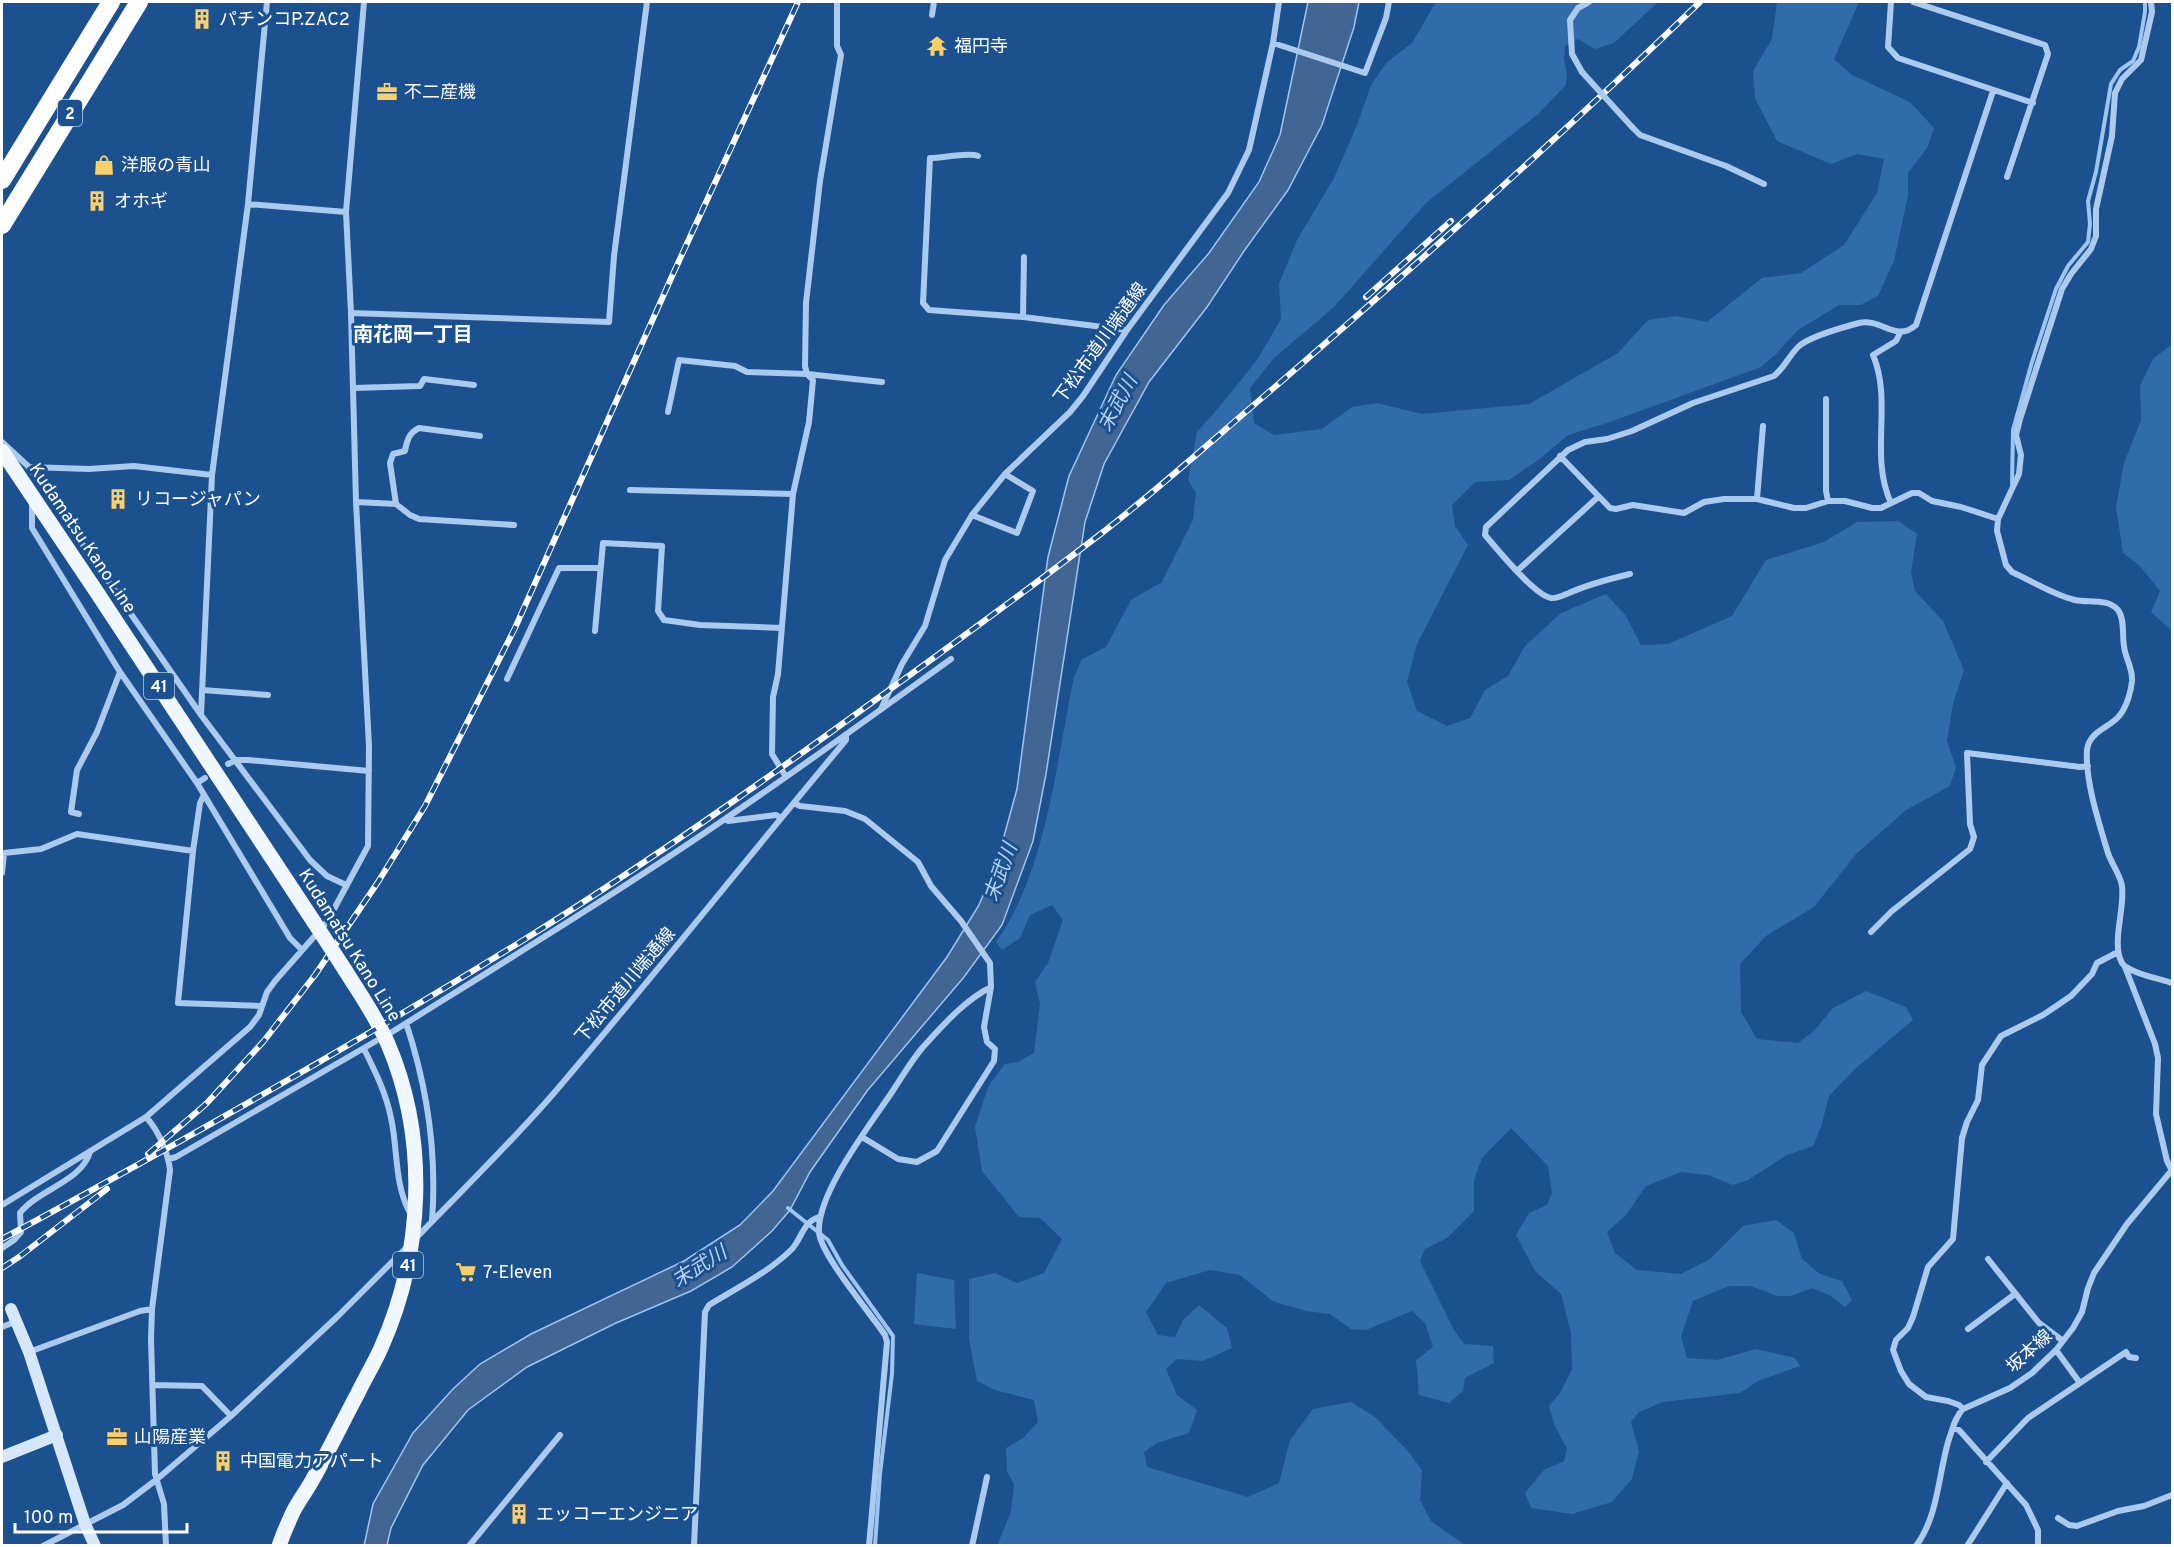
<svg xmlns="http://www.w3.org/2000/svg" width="2174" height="1547" font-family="Overpass,'Noto Sans JP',sans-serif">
	<rect width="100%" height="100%" fill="#1c518f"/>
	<!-- green -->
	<path fill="#306bac" d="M1436,2H1658L1614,43L1595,49L1578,39L1565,46L1564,59L1567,74L1566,85L1538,114L1426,203L1334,307L1274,358L1250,388L1254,423L1274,435L1322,429L1352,407L1377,403L1422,414L1529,404L1618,353L1648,320L1676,316L1707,322L1762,278L1801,273L1844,245L1877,193L1884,159L1857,154L1831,164L1777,141L1755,98L1753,71L1772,39L1777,2H1859L1834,59L1852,75L1910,102L1934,128L1927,148L1908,173V195L1894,261L1878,296L1860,305H1839L1798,330L1776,354L1761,367L1610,422L1568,435L1537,461L1509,480L1475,482L1452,505L1455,526L1468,545L1417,644L1407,682L1417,711L1447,726L1470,718L1485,690L1508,676L1525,646L1561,613L1606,594L1626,616L1641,645L1668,644L1732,616L1766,560L1824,542L1857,522L1898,521L1917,534L1911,572L1915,591L1943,621L1964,670L1953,704L1947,741L1956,767L1950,786L1906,810L1856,854L1814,907L1766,936L1740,964L1741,1012L1757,1039L1798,1043L1814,1031L1833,1008L1866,991L1906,1007L1913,1020L1855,1069L1829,1096L1821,1127L1813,1146L1787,1155L1748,1180L1733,1185L1708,1175L1681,1172L1646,1186L1626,1215L1607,1232L1615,1253L1637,1270L1681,1274L1710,1259L1743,1226L1776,1220L1794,1233L1802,1259L1820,1274L1842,1281L1852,1300L1845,1307L1831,1296L1812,1288L1791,1296H1777L1751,1286H1729L1693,1301L1681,1336L1687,1358L1717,1360L1756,1349L1795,1358L1800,1366L1758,1381L1740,1393L1663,1402L1639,1412L1631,1422L1639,1451L1632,1479L1612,1502L1572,1514L1531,1508L1525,1493L1544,1470L1564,1461L1567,1449L1554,1424L1549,1406L1560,1393L1572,1369L1571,1333L1561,1294L1535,1271L1516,1235L1529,1213L1547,1205L1552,1193L1548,1166L1511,1128L1482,1158L1474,1180V1211L1447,1238L1425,1249L1420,1261L1454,1330L1464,1344L1493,1346L1494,1363L1465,1378L1463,1391L1449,1403L1419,1395L1416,1360L1433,1347L1425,1323L1412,1311L1366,1330L1351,1329L1330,1314L1307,1311L1274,1302L1240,1275L1210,1270L1166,1283L1146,1312L1158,1335L1175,1337L1183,1320L1199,1305L1227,1328L1232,1348L1203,1361L1177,1359L1166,1369L1177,1395L1197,1410L1189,1433L1157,1443L1144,1452L1147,1467L1248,1497L1279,1483L1290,1440L1313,1409L1351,1402L1375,1417L1407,1450L1422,1470L1420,1500L1431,1521L1465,1545L997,1546L1011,1511L1014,1484L1007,1471L1006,1448L1023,1438L1038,1422L1034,1400L995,1390L977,1381L969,1339V1279L995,1273L1017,1283L1044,1273L1062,1239L1040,1218L1019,1217L982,1171L975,1127L988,1087L1005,1064L1018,1062L1034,1053L1040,1004L1035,982L1048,963L1063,920L1052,905L1030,915L1020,938L1002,950L996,942C1047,870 1056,762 1074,677L1082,659L1106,647L1131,600L1162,582L1193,520L1196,493L1188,480L1197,432L1215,412L1257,360L1281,319L1279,284L1297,240L1334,178L1357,125L1371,85L1387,62L1412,43Z
		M2172,344V631L2151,612L2160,591L2139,565L2123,553L2116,507L2124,463L2141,420L2140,386L2153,359Z
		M917,1273L954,1280L956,1329L914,1324Z"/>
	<!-- water -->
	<path fill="#416693" stroke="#9ec5ef" stroke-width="1.5" d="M1308,2H1359L1354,27L1322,125L1288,190L1244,251L1207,307L1149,382L1104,464L1085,522L1046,774L1033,841L1002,925L964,977L867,1091L810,1172L790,1210L772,1231L732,1267L691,1291L616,1323L527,1367L468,1410L423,1465L391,1528L387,1545L364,1546L373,1504L413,1433L453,1389L480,1364L531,1334L684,1261L740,1225L773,1191L947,957L979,905L997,862L1017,789L1048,557L1069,476L1116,375L1164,305L1209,253L1259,182L1280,135Z"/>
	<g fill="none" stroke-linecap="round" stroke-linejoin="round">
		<!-- stream -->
		<path stroke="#9ec5ef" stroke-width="4" d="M2012,484L2013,430L2032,362L2056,289L2068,266L2088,242L2090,224L2088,201L2096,172L2111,84L2120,70L2133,61L2139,47L2145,12V2
			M788,1208L828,1240L842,1265L893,1336L892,1374L880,1474L875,1546"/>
		<!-- street -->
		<path stroke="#abcaed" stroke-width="6" d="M1891,2L1888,47L1898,58L2033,103
			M1913,2L2045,45L2048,54L2007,177
			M2151,2L2152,12L2141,60L2122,79L2115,93L2112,136L2096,209V236L2091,249L2071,274L2062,289L2020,419L2016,435L2021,455L2019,474L1998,519L1997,531L2006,565L2012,572C2032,581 2053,595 2075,600C2088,603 2108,598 2118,610C2125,619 2122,635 2124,646C2125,658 2133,668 2132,681C2131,691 2127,706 2120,715C2110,728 2089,731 2087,750C2085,781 2099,823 2108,853C2112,865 2120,874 2122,886C2125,910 2111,943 2122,963C2128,973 2161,979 2172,983
			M932,15L934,2
			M1273,43L1365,73L1386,18L1389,2
			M1582,72L1572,54L1570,20L1578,8L1589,2
			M1632,127L1640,135L1726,166L1764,184
			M978,156C968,152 943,158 930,158L923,303L929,310L1023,317L1127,330
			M248,204L346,212
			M351,313L609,322L614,256L647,2
			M1023,317L1024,257
			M354,388L420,386L424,379L474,385
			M1826,399V491L1828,501
			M668,412L679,360L735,366L747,372L807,374L882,382
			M480,436L419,428C409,433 407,440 405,451L393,454L390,463L396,504L410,515L419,519L514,525
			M2,442L29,467L201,715L310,860L327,876L346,885
			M1560,456L1610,508L1616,509L1633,505L1684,513L1704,502L1724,499H1757L1794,508H1806L1828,501H1845L1872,508H1881L1912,493H1919L1932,501L1961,507L1998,519
			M29,467L89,469L134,466L212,475
			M630,490L793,494
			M1757,499L1763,426
			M32,502V528L120,672L197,783L290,938L302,950
			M356,502L396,504
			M1891,503C1869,456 1893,402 1873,355L1896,341L1900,333
			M972,515L1017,533L1033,491L1005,474
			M1517,571L1598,497
			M1630,574C1609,579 1589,584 1569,593C1564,595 1557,599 1551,598C1535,596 1497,549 1485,535L1486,527L1568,450L1585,442L1607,439L1632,431L1693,403L1774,376C1784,368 1789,356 1798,347C1808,337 1844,327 1859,323C1882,318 1896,343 1916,325L1993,91
			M595,631L603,543L662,546L658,611L664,620L700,625L781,628
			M507,679L559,568H600
			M202,690L268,695
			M881,709L902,664L925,626L945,560L972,515L1005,474L1070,412L1083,396L1127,330L1228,193L1249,150L1273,43L1279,2
			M201,715L212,475L248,204L267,2
			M228,764L236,760H248L369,771
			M786,777L772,754L773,697L778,674L793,494L809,422L813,380L807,374L805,366L806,303L820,181L841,55L837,46V2
			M197,783L205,778
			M204,795L200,803L193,851L178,1003L261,1006
			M794,803L800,806L845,811L865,819L918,862L931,886L961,921L990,963L991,987C965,1000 943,1025 923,1047C911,1061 902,1077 892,1092C870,1125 817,1193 819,1232C820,1254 871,1314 885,1335L887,1342L869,1546
			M79,814L71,812L77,770L97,732L120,672
			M726,819L728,821L776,815L781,818
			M2,873L4,853L41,849L77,834L193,851
			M1871,932L1892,911L1970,849L1974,837L1970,824L1967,753L2080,767L2088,766
			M2125,967L2155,1044L2158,1058L2156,1114L2167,1161L2172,1171
			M406,1023C427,1086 437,1155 432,1221
			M392,1032C504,962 617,893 725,819C802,767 876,713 951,659
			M364,1049C375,1071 386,1093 391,1118C398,1149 394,1184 410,1213
			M862,1137L898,1159L917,1162L937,1151L994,1061L995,1049L987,1042L984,1027L991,987
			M169,1159L176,1157L376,1041
			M2,1205L146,1117
			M416,1238C462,1190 510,1144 554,1093C653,977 748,857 846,740V735
			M2,1248L14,1240L21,1232L20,1213C39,1189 81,1182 90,1152
			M1988,1259L2039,1323L2063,1341
			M2,1327L17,1321
			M1968,1329L2015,1294
			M2056,1350L2080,1383
			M29,1352L140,1311L152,1309
			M153,1385L202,1386L231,1416
			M1963,1409L1959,1405L1948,1401L1926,1397L1909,1384L1901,1371L1893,1350L1896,1340L1908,1328L1913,1317L1928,1267L1953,1239L1962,1138L1967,1122L1978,1100L1982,1065L2001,1036L2043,1015L2071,996L2092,974L2097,963L2118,952
			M1953,1428L1959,1430L2026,1505L2038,1530V1546
			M1986,1462L2028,1418L2126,1352L2129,1357L2136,1358
			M2058,1518L2069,1525L2077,1526L2118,1511L2144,1506L2172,1495
			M43,1546L123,1505L156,1480L231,1416L338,1316L407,1247
			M166,1546L164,1504L155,1474L151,1339L152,1309L170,1170C168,1152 158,1130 146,1117L250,1027L259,1015L267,992L275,981L327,922L368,846L369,746L356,502L351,313L346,212L364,2
			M469,1546L560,1435
			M694,1546L705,1312L709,1305C737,1288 769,1272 792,1249C802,1238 803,1222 819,1217
			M972,1546L987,1477
			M1916,1546C1939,1515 1938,1474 1949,1439C1953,1428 1955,1417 1963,1409L2010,1388L2032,1373L2056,1350L2073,1328L2082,1312L2088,1288L2094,1273L2127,1224L2172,1170
			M1967,1546L2007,1483"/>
		<!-- secondary -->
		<path stroke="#d7e7fa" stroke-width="12" d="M11,1309L29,1352L85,1524L95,1546
			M2,1457L57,1435"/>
		<!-- primary -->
		<path stroke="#f1f7ff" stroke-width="15" d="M2,451L96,591L314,922
			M279,1546C283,1534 288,1523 293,1512C299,1500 308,1489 314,1477C329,1450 343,1421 358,1393C365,1378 374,1364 381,1348C423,1254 429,1140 388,1044C377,1018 360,994 345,970"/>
		<!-- highway -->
		<path stroke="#fff" stroke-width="18" d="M2,180L111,2
			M2,225L139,2"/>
		<!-- rail casing -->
		<g stroke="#fff" stroke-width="6">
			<path id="rail" d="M1366,297L1451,221
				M148,1154L206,1104L263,1042L315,975L378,882L425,806L515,628L673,274L798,2
				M2,1239C176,1145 348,1048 517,944C637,870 753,789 867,706C945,650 1022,594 1098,536C1159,489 1217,436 1276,386C1421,261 1563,134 1700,2
				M2,1268L19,1257L107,1189"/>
		</g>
		<!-- rail -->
		<use href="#rail" stroke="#1c518f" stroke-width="4" stroke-dasharray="11" stroke-linecap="butt"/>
		<!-- street-bridge -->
		<path stroke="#abcaed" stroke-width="6" d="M1582,72L1632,127"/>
		<!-- primary-bridge -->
		<path stroke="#f1f7ff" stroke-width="15" d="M314,922L345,970"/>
	</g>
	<!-- icons -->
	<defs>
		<g id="building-bare" transform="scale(1.62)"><path d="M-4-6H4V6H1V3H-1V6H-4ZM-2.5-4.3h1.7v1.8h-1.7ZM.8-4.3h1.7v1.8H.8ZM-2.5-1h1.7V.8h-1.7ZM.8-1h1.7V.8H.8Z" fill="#fdcf69" stroke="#1c518f" stroke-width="2.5" paint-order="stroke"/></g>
		<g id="temple-bare" transform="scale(1.62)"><path d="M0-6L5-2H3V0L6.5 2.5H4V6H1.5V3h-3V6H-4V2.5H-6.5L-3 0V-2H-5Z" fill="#fdcf69" stroke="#1c518f" stroke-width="2.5" paint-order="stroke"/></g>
		<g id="office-bare" transform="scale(1.62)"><path d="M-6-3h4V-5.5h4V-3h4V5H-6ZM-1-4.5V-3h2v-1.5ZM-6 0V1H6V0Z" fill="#fdcf69" stroke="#1c518f" stroke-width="2.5" paint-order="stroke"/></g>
		<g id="shop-bare" transform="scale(1.62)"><path d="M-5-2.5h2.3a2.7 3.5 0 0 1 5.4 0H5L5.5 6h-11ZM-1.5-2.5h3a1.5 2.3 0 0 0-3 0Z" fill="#fdcf69" stroke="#1c518f" stroke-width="2.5" paint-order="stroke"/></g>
		<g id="supermarket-bare" transform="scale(1.62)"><path d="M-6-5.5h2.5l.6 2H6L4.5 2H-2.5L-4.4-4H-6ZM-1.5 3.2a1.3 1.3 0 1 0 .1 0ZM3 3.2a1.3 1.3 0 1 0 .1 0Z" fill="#fdcf69" stroke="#1c518f" stroke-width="2.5" paint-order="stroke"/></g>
	</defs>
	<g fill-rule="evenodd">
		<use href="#building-bare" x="202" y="19"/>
		<use href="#temple-bare" x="937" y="46"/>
		<use href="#office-bare" x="387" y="92"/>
		<use href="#shop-bare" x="104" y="165"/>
		<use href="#building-bare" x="97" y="201"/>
		<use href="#building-bare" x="118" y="499"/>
		<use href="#supermarket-bare" x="466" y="1272"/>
		<use href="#office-bare" x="117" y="1437"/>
		<use href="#building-bare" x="223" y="1461"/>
		<use href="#building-bare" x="519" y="1514"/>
	</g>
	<g text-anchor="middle" stroke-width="6" stroke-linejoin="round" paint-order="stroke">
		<!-- shield labels -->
		<g fill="#1c518f" stroke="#bbcbdd" stroke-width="1.5">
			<rect x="58" y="100" width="24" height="26" rx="4.5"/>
			<rect x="144" y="673" width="30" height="26" rx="4.5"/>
			<rect x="393" y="1252" width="30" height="26" rx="4.5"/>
		</g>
		<g font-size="16" font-weight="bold" fill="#fff">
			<text x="70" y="119">2</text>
			<text x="159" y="692">41</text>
			<text x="408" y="1271">41</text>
		</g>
		<!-- poi labels -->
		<g font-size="18" fill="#fff" stroke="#1c518f" text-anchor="start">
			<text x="219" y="25">パチンコP.ZAC2</text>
			<text x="954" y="52">福円寺</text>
			<text x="404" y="98">不二産機</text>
			<text x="121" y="171">洋服の青山</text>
			<text x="114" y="207">オホギ</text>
			<text x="135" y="505">リコージャパン</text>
			<text x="483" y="1278">7-Eleven</text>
			<text x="134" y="1443">山陽産業</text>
			<text x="240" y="1467">中国電力アパート</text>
			<text x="536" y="1520">エッコーエンジニア</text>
		</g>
		<!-- street labels -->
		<g font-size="18" fill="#fff" stroke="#1c518f">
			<text transform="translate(1100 343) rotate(-54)" y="6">下松市道川端通線</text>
			<text transform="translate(83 538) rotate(56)" y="6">Kudamatsu Kano Line</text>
			<text transform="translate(350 945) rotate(58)" y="6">Kudamatsu Kano Line</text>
			<text transform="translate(625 985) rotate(-50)" y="6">下松市道川端通線</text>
			<text transform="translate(2029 1351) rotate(-42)" y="6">坂本線</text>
		</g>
		<!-- neighbourhood labels -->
		<g font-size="20" font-weight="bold" fill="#fff" stroke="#1c518f">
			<text x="413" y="341">南花岡一丁目</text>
		</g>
		<!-- water labels -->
		<g font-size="20" font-style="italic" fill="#b7d4f4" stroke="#1c518f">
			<text transform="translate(1117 403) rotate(-62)" y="7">末武川</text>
			<text transform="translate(1000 872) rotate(-70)" y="7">末武川</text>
			<text transform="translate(699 1266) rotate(-32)" y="7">末武川</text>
		</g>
	</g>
	<!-- border -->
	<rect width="2174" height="1547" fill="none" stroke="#ffffff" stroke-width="6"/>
	<!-- scale -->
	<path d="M15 1523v9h172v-9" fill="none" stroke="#ffffff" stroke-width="3"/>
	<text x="24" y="1523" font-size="18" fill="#ffffff" stroke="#1c518f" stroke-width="4.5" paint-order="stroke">100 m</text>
</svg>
